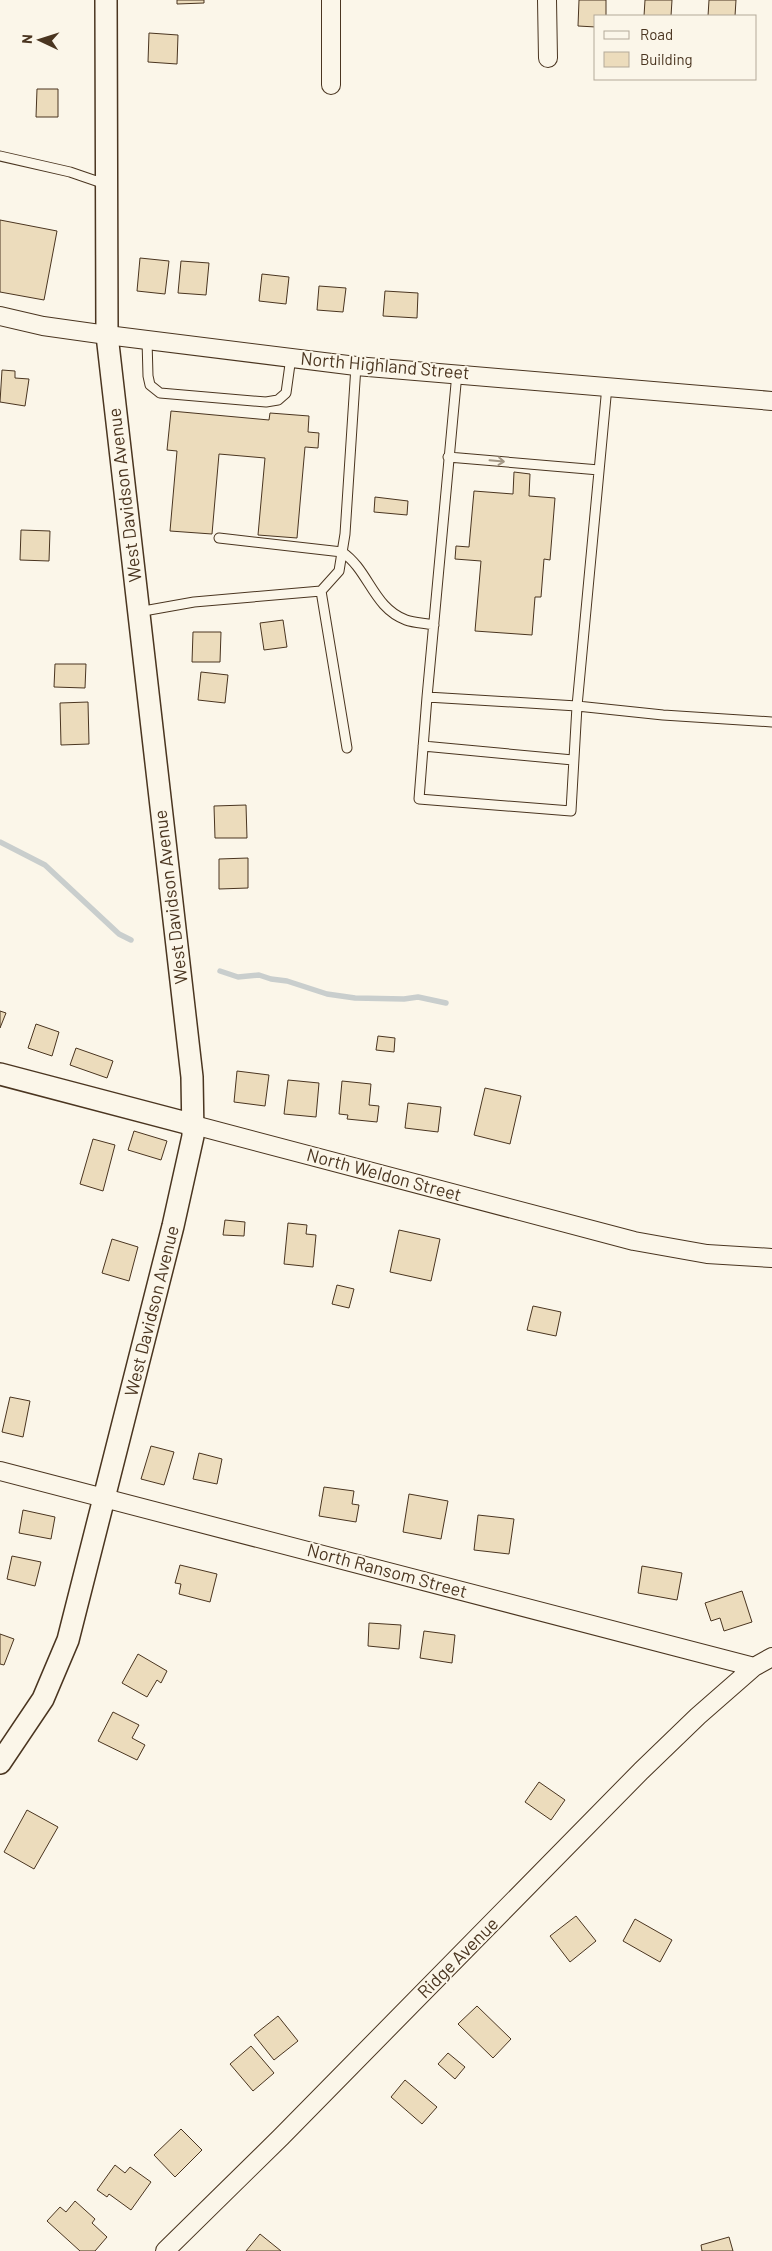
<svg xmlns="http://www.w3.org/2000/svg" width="772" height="2251" font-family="Barlow,sans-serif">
	<rect width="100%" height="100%" fill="#fbf6e9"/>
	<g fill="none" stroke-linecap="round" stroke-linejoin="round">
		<!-- stream -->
		<path stroke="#c9cecd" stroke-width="5.5" d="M0,842L45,865L119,934L131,940
			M220,971L238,977L259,975L271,979L287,981L327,994L355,998L404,999L418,997L446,1003"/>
	</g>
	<!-- building -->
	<path fill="#ecdcbc" stroke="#4a3520" d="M177,0H204V3L177,4Z
		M579,0H606V16H596V27L578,26Z
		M645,0H672L671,16H644Z
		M709,0H736L735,16H708Z
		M149,33L178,35L177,64L148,62Z
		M37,89H58V117H36Z
		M0,220L57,231L44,300L0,292Z
		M140,258L169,261L165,294L137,291Z
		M181,261L209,263L206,295L178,293Z
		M262,274L289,277L286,304L259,301Z
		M319,286L346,288L343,312L317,310Z
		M385,291L418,293L417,318L383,316Z
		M2,370L15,371V378L29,379L25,406L0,402Z
		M171,411L269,420L270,413L309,416L308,432L319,433L318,448L305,447L297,538L258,535L265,458L219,454L212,534L170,531L177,451L167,450Z
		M514,472L530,474L529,496L555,498L550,560L544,559L541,597H535L532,635L475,631L481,561L455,559L456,546L469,547L474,491L513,494Z
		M375,497L408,501L407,515L374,512Z
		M21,530L50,531L49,561L20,560Z
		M283,620L287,647L264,650L260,623Z
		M193,632H221L220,662H192Z
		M55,664H86L85,688L54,687Z
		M201,672L228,675L225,703L198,700Z
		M88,702L89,744L61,745L60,703Z
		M246,805L247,838H215L214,806Z
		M248,858V888L219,889V859Z
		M0,1011L6,1013L0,1028Z
		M36,1024L59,1032L52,1056L28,1048Z
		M378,1036L395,1038L394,1052L376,1050Z
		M76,1048L113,1061L107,1078L70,1065Z
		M237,1071L269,1075L265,1106L234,1102Z
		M288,1080L319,1083L316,1117L284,1114Z
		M342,1081L371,1084L369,1105L379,1106L377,1122L347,1119L348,1115L339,1114Z
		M485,1088L521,1096L510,1144L474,1135Z
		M408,1103L441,1107L438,1132L405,1128Z
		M134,1131L167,1141L161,1160L128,1150Z
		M93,1139L115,1145L103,1191L80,1184Z
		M225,1220L245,1222L244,1236L223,1235Z
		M288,1223L307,1225L306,1234L316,1235L313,1267L284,1264Z
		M399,1230L440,1239L431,1281L390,1272Z
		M112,1239L138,1247L129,1281L102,1273Z
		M337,1285L354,1289L349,1308L332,1304Z
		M533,1306L561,1312L556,1336L527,1330Z
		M10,1397L30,1401L23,1437L2,1432Z
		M151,1446L174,1452L164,1485L141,1479Z
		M199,1453L222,1459L217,1484L193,1479Z
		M324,1487L354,1491L352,1504L359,1505L356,1522L319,1516Z
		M409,1494L448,1501L441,1539L403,1532Z
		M23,1510L55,1517L51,1539L19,1533Z
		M478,1515L514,1519L509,1554L474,1550Z
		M12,1556L41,1562L35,1586L7,1579Z
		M180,1565L217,1574L210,1602L179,1594L181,1584L175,1583Z
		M642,1566L682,1573L677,1600L638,1593Z
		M742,1591L752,1622L724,1631L720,1618L711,1621L705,1603Z
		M369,1623L401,1625L399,1649L368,1646Z
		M424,1631L455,1635L452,1663L420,1658Z
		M0,1634L14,1639L4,1665L0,1664Z
		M138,1654L167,1671L161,1683L157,1680L147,1697L122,1683Z
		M113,1712L139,1725L132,1738L145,1745L137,1760L98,1741Z
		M539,1782L565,1800L551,1820L525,1802Z
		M27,1810L58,1827L34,1869L4,1852Z
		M576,1916L596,1941L570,1962L550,1936Z
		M635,1919L672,1940L660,1962L623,1941Z
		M477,2006L511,2039L493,2058L458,2024Z
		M278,2016L298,2041L274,2060L254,2035Z
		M251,2046L274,2073L253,2091L230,2064Z
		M448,2053L465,2067L455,2079L438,2064Z
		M405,2080L437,2107L422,2124L391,2097Z
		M181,2129L202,2150L175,2177L154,2155Z
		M115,2165L125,2173L130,2167L151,2182L131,2210L109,2194L107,2197L97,2190Z
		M75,2201L95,2219L92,2223L107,2237L95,2251H80L47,2221L60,2207L66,2212Z
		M260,2234L281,2251H246Z
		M729,2237L733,2251H702L701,2245Z"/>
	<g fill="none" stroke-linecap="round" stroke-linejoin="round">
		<!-- service casing -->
		<g stroke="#4a3520" stroke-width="11">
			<path id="service" d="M0,156L70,172L105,184
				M147,340L148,376L150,385L160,393L266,402L278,400L286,393L291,357
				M457,373L427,697L577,706L607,386
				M448,457L599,470
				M219,538L342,552C369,570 373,608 406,620C414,623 425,623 434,625
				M321,591L347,748
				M138,612L194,602L321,591L339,571L345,534L356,366
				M427,697L419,799L571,811L577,706L663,715L772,722
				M423,746L573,760"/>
		</g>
		<!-- minor casing -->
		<g stroke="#4a3520" stroke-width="20">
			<path id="minor" d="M331,0V85
				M547,0L548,58
				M0,316L43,326L107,335L356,366L772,401
				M194,1125L634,1241L707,1254L772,1258
				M0,1471L754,1667L772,1657
				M165,2251L281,2137L641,1771L698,1716L754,1667"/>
		</g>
		<!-- tertiary casing -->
		<g stroke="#4a3520" stroke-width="24">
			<path id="tertiary" d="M0,1074L194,1125
				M0,1763L43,1699L68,1640L173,1226L193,1136L192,1077L107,335L106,0"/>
		</g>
		<!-- service -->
		<use href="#service" stroke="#fbf6e9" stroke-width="9"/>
		<!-- minor -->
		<use href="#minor" stroke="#fbf6e9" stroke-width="18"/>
		<!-- tertiary -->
		<use href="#tertiary" stroke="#fbf6e9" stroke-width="21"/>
	</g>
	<!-- one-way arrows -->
	<defs><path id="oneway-shaft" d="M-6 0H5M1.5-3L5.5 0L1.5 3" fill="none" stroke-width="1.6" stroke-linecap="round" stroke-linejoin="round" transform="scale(1.25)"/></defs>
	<use stroke="#a29684" href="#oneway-shaft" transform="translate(497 461) rotate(5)"/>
	<g text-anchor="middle" stroke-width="4" stroke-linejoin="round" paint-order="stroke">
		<!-- street labels -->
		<g font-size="18" fill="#4a3520" stroke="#fbf6e9">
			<text transform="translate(385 366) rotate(5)" y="6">North Highland Street</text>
			<text transform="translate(125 495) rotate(-97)" y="6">West Davidson Avenue</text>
			<text transform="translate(171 897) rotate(-97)" y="6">West Davidson Avenue</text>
			<text transform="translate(384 1175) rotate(15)" y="6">North Weldon Street</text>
			<text transform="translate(152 1311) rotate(-76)" y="6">West Davidson Avenue</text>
			<text transform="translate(387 1571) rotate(15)" y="6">North Ransom Street</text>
			<text transform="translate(458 1958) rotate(-45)" y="6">Ridge Avenue</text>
		</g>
	</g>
	<!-- legend -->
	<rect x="594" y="15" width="162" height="65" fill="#fbf6e9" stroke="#b4a999"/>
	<rect x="604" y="31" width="25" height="8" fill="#fbf6e9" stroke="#b4a999"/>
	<text x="640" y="40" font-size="15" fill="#4a3520">Road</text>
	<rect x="604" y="52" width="25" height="15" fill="#ecdcbc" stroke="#b4a999"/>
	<text x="640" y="65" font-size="15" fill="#4a3520">Building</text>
	<!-- north arrow -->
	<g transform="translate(40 40) rotate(274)" stroke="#fbf6e9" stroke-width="4" paint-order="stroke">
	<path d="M0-4L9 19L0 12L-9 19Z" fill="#4a3520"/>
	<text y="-8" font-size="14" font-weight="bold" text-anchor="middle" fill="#4a3520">N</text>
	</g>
</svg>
